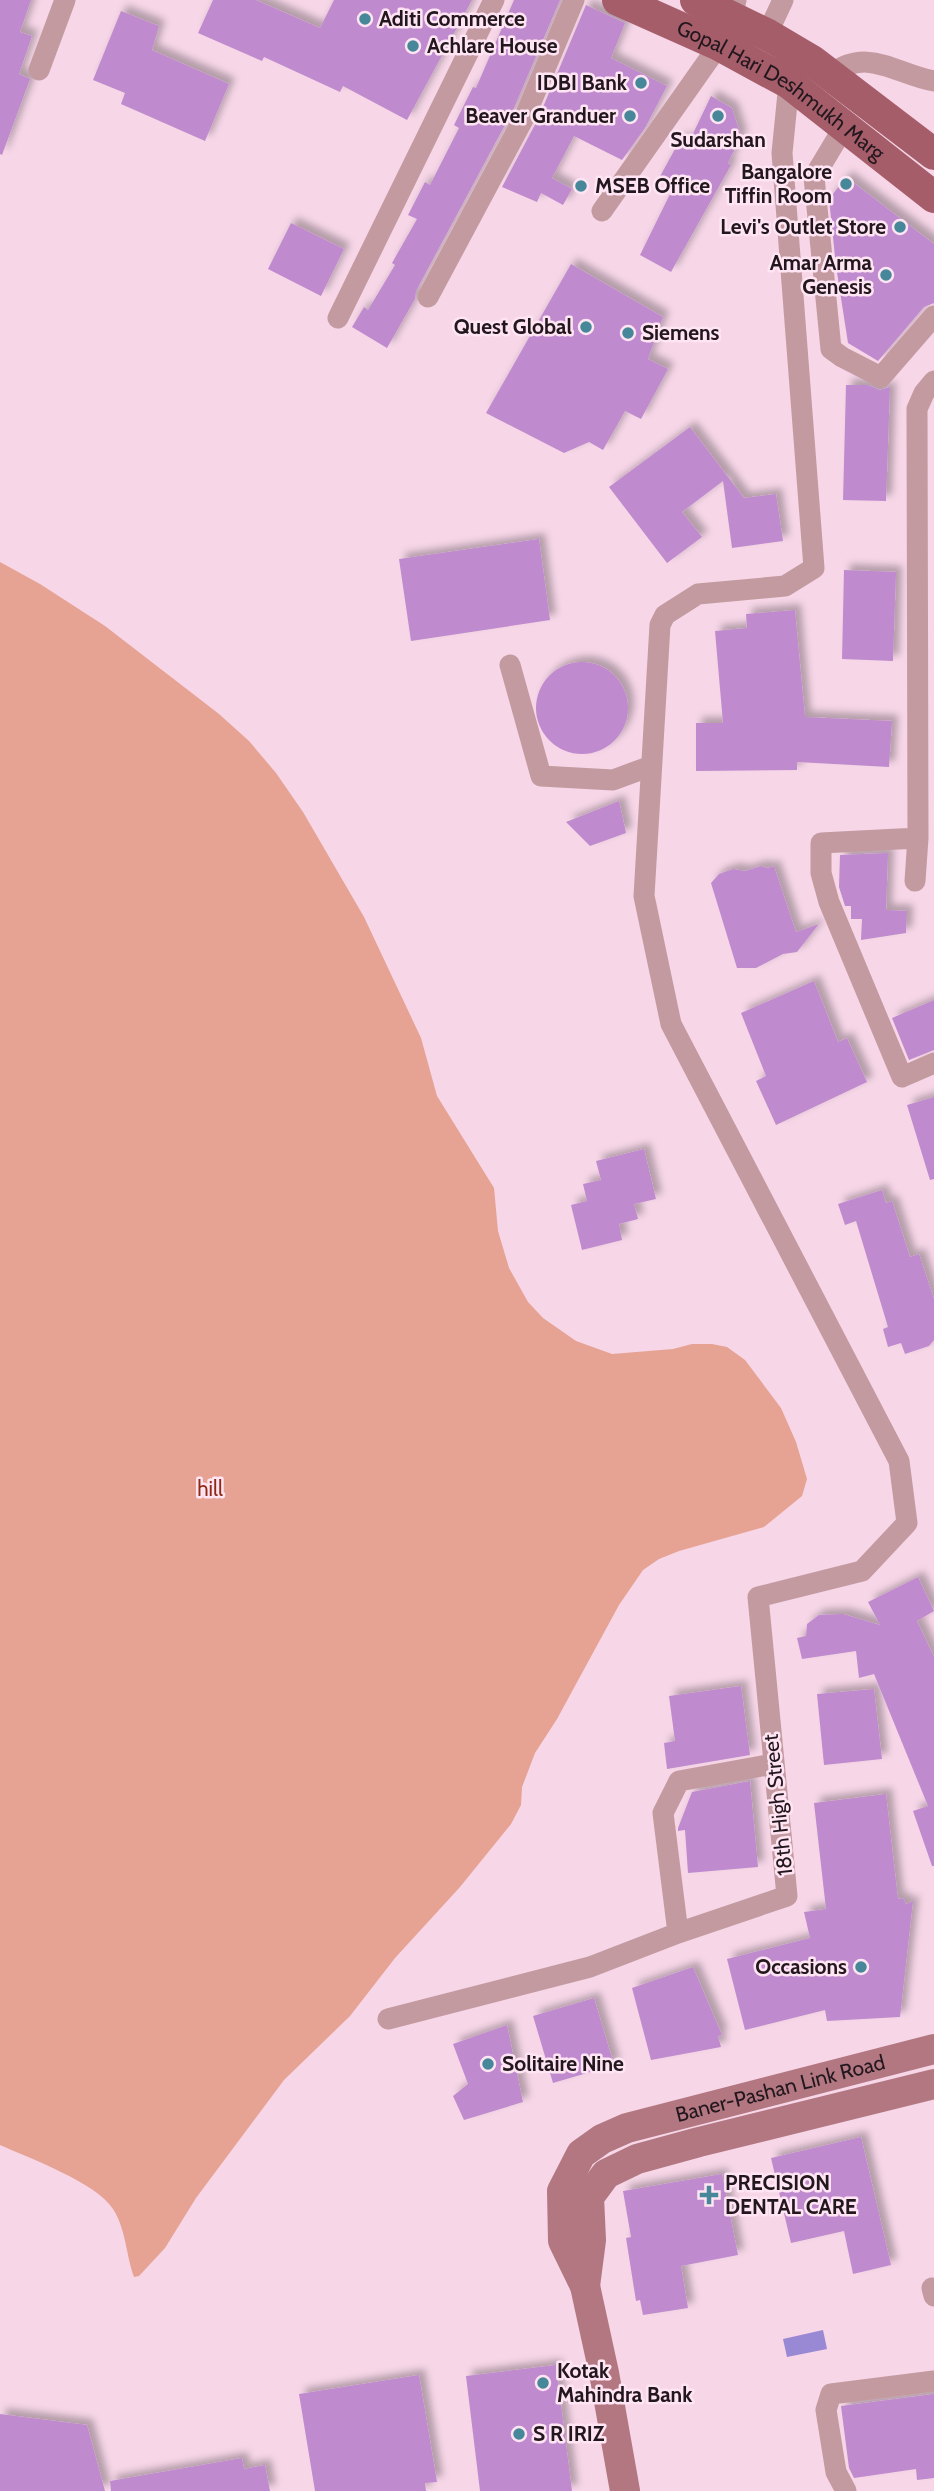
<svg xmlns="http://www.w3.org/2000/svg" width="934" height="2491" font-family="Cabin,sans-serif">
	<defs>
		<filter id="shadow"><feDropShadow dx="6" dy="-6" stdDeviation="3.5" flood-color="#0004"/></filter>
	</defs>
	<rect width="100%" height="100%" fill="#f6d6e7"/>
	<!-- green -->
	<path fill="#e6a292" d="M0,562L40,584L105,626L219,714L249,741L276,773L303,812L364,917L421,1038L437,1096L494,1188L498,1231L509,1268L528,1302L543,1318L576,1341L612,1354L673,1349L692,1344H712L727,1347L745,1360L781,1408L796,1442L807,1479L802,1496L764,1527L679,1551L659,1559L643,1570L619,1605L557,1719L535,1753L522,1787L521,1805L511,1824L460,1887L395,1958L350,2016L284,2080L196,2198L165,2248L139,2276L134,2277C126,2255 126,2229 113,2209C97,2183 29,2158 0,2145Z"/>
	<!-- water -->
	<path fill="#9988d3" d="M823,2330L827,2349L787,2357L783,2339Z"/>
	<!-- building -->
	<path fill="#bf8bce" filter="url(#shadow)" d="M0,0H31L20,32L32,36L19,74L30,79L2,155L0,154Z
		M213,0H256L320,28L334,0H472L407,120L343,86L340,92L264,57L262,61L198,33Z
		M514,0H560L514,108L416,291L415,299L387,348L352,327L364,307L368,310L395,265L392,263L417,219L408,215L425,182L430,185L459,128L454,125L473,87L476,88Z
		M586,5L625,23L611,58L667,86L645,128L622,160L574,136L552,178L572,189L563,205L541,193L537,202L502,187L538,119Z
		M121,11L159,26L152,50L229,84L205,141L121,104L125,93L93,80Z
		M711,96L732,108L741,136L728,163L731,165L671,272L640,255L673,188L658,180L681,138L689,142Z
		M846,177L934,244V303L924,307L878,361L848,343L836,266L829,199Z
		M291,223L344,249L321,296L268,269Z
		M571,264L663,317L648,359L668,369L641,419L625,411L603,450L589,442L564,453L486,413Z
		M846,385H868L880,390L890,387L886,501L843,500Z
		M690,427L744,498L776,494L783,541L732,548L723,481L682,512L702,537L667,563L609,487Z
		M539,539L550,620L411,641L399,559Z
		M844,570L896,572L893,661L842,659Z
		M795,610L805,717L892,721L889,767L797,762V770L696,771V723H723L715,631L747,628L746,614Z
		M536 708a46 46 0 1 1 92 0a46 46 0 1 1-92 0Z
		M619,801L626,833L590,846L566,822Z
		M888,853L886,910L907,911L906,933L861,940L862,919H851V906H845L839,887L840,855Z
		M761,866L768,868L774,866L796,932L819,924L797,952L783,954L756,968H737L711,883L719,874L733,869L745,871Z
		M814,981L838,1042L847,1038L867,1082L776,1125L756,1081L766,1076L741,1013Z
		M934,1000V1050L909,1060L892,1018Z
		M934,1097V1179L930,1180L907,1105Z
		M644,1149L656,1199L634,1204L638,1219L619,1224L622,1240L582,1250L571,1205L587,1201L583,1184L601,1180L596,1161Z
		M882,1190L886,1203L892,1201L910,1257L919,1254L934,1299V1340L929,1346L905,1354L901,1343L888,1347L883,1329L888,1327L856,1221L845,1225L838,1204Z
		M918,1577L934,1611L917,1621L934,1657V1866H932L913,1811L928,1806L874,1674L859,1678L856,1651L802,1659L797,1638L806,1636L807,1624L819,1615L843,1614L880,1625L868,1602Z
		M741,1686L750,1755L667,1769L664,1743L675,1741L669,1696Z
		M874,1689L882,1759L824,1765L817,1694Z
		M750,1781L758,1867L688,1873L685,1830L678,1831V1828L692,1792Z
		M886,1794L898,1899L903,1898L906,1904L913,1901L900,2017L827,2021L825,2010L745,2030L727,1959L810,1938L804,1912L826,1909L814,1803Z
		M693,1967L722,2035L718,2036L721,2047L651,2060L632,1988Z
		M594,1998L614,2065L553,2083L533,2016Z
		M507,2025L523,2102L464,2120L453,2096L468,2084L453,2044Z
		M861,2137L891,2265L853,2274L844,2231L791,2243L771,2158Z
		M722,2174L738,2255L681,2266L688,2308L643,2315L640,2300L636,2301L626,2238L631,2237L623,2191Z
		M556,2365L572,2491H480L466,2376Z
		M419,2375L437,2482L425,2483L426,2491H315L299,2394Z
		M934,2394V2478L917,2480L916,2469L854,2478L849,2468L841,2406Z
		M0,2414L87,2425L105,2491H0Z
		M242,2458L244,2469L265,2465L270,2491H111L110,2481Z"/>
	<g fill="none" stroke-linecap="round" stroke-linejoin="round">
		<!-- street -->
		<path stroke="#c39aa0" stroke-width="21" d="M762,45L783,0
			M39,70L65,0
			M830,75C867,46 895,74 934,81
			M844,127L814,177L831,349L842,357L881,377L934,316
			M602,211L719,45L732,18L736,0
			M428,297L526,114L574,0
			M338,318L494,0
			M510,665L541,776L613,780L651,766
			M918,838L821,843V873L829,902L902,1077L934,1063
			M915,881L918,838L917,409L924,393L934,381
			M678,1933L663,1813L679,1781L773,1764
			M388,2019L590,1967L678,1933L787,1896L758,1597L862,1571L907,1523L899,1461L671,1024L644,896L660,625L665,615L698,594L785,586L814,568L782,153L789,83L795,77
			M932,2288L934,2296
			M846,2491L836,2472L826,2410L831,2394L934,2381"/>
		<!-- secondary -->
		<g stroke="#b27781" stroke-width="30">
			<path d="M585,2286L591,2240L589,2197L606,2174L637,2159L699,2142L934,2084"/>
			<path id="s1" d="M625,2491L604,2373L585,2286L563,2241L562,2191L581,2154L602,2139L627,2128L934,2049"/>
		</g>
		<!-- primary -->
		<g stroke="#a55d6a" stroke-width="32">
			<path id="s2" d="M618,0L719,45L789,83L934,197"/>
			<path d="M696,0L768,35L812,61L934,154"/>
		</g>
	</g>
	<!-- markers -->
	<g fill="#468799" stroke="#ffe5f3" stroke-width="2.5">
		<circle cx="365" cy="19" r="7"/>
		<circle cx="413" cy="46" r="7"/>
		<circle cx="641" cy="83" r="7"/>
		<circle cx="630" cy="116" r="7"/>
		<circle cx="718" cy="116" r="7"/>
		<circle cx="846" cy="184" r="7"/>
		<circle cx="581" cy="186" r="7"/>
		<circle cx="900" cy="227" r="7"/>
		<circle cx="886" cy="275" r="7"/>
		<circle cx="586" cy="327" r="7"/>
		<circle cx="628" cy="333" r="7"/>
		<circle cx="861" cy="1967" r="7"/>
		<circle cx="488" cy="2064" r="7"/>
		<path d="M705.5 2184.5h7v7h7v7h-7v7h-7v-7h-7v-7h7z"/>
		<circle cx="543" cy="2383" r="7"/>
		<circle cx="519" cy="2434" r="7"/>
	</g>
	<g text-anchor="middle" stroke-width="5" stroke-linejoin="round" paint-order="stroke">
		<!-- poi labels -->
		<g font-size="21" font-weight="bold" fill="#23171e" stroke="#ffe5f3" text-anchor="start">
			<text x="379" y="26">Aditi Commerce</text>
			<text x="427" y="53">Achlare House</text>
			<text x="627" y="90" text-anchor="end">IDBI Bank</text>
			<text x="616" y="123" text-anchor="end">Beaver Granduer</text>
			<text x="718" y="147" text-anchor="middle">Sudarshan</text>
			<text x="832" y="179" text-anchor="end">Bangalore<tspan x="832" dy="24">Tiffin Room</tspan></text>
			<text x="595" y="193">MSEB Office</text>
			<text x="886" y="234" text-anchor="end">Levi's Outlet Store</text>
			<text x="872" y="270" text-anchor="end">Amar Arma<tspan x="872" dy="24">Genesis</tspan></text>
			<text x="572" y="334" text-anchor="end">Quest Global</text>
			<text x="642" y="340">Siemens</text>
			<text x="847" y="1974" text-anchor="end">Occasions</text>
			<text x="502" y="2071">Solitaire Nine</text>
			<text x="725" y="2190">PRECISION<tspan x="725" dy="24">DENTAL CARE</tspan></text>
			<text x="557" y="2378">Kotak<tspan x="557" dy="24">Mahindra Bank</tspan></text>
			<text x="533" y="2441">S R IRIZ</text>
		</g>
		<!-- street labels -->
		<g font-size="21" fill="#23171e" stroke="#ffe5f3">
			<text dy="7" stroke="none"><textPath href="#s2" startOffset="187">Gopal Hari Deshmukh Marg</textPath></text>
			<text transform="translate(778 1805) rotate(-96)" y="7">18th High Street</text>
			<text dy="7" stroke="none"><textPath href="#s1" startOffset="562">Baner-Pashan Link Road</textPath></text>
		</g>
		<!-- park labels -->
		<g font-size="21" fill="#8e2912" stroke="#ffe5f3">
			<text x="210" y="1496">hill</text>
		</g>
	</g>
</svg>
